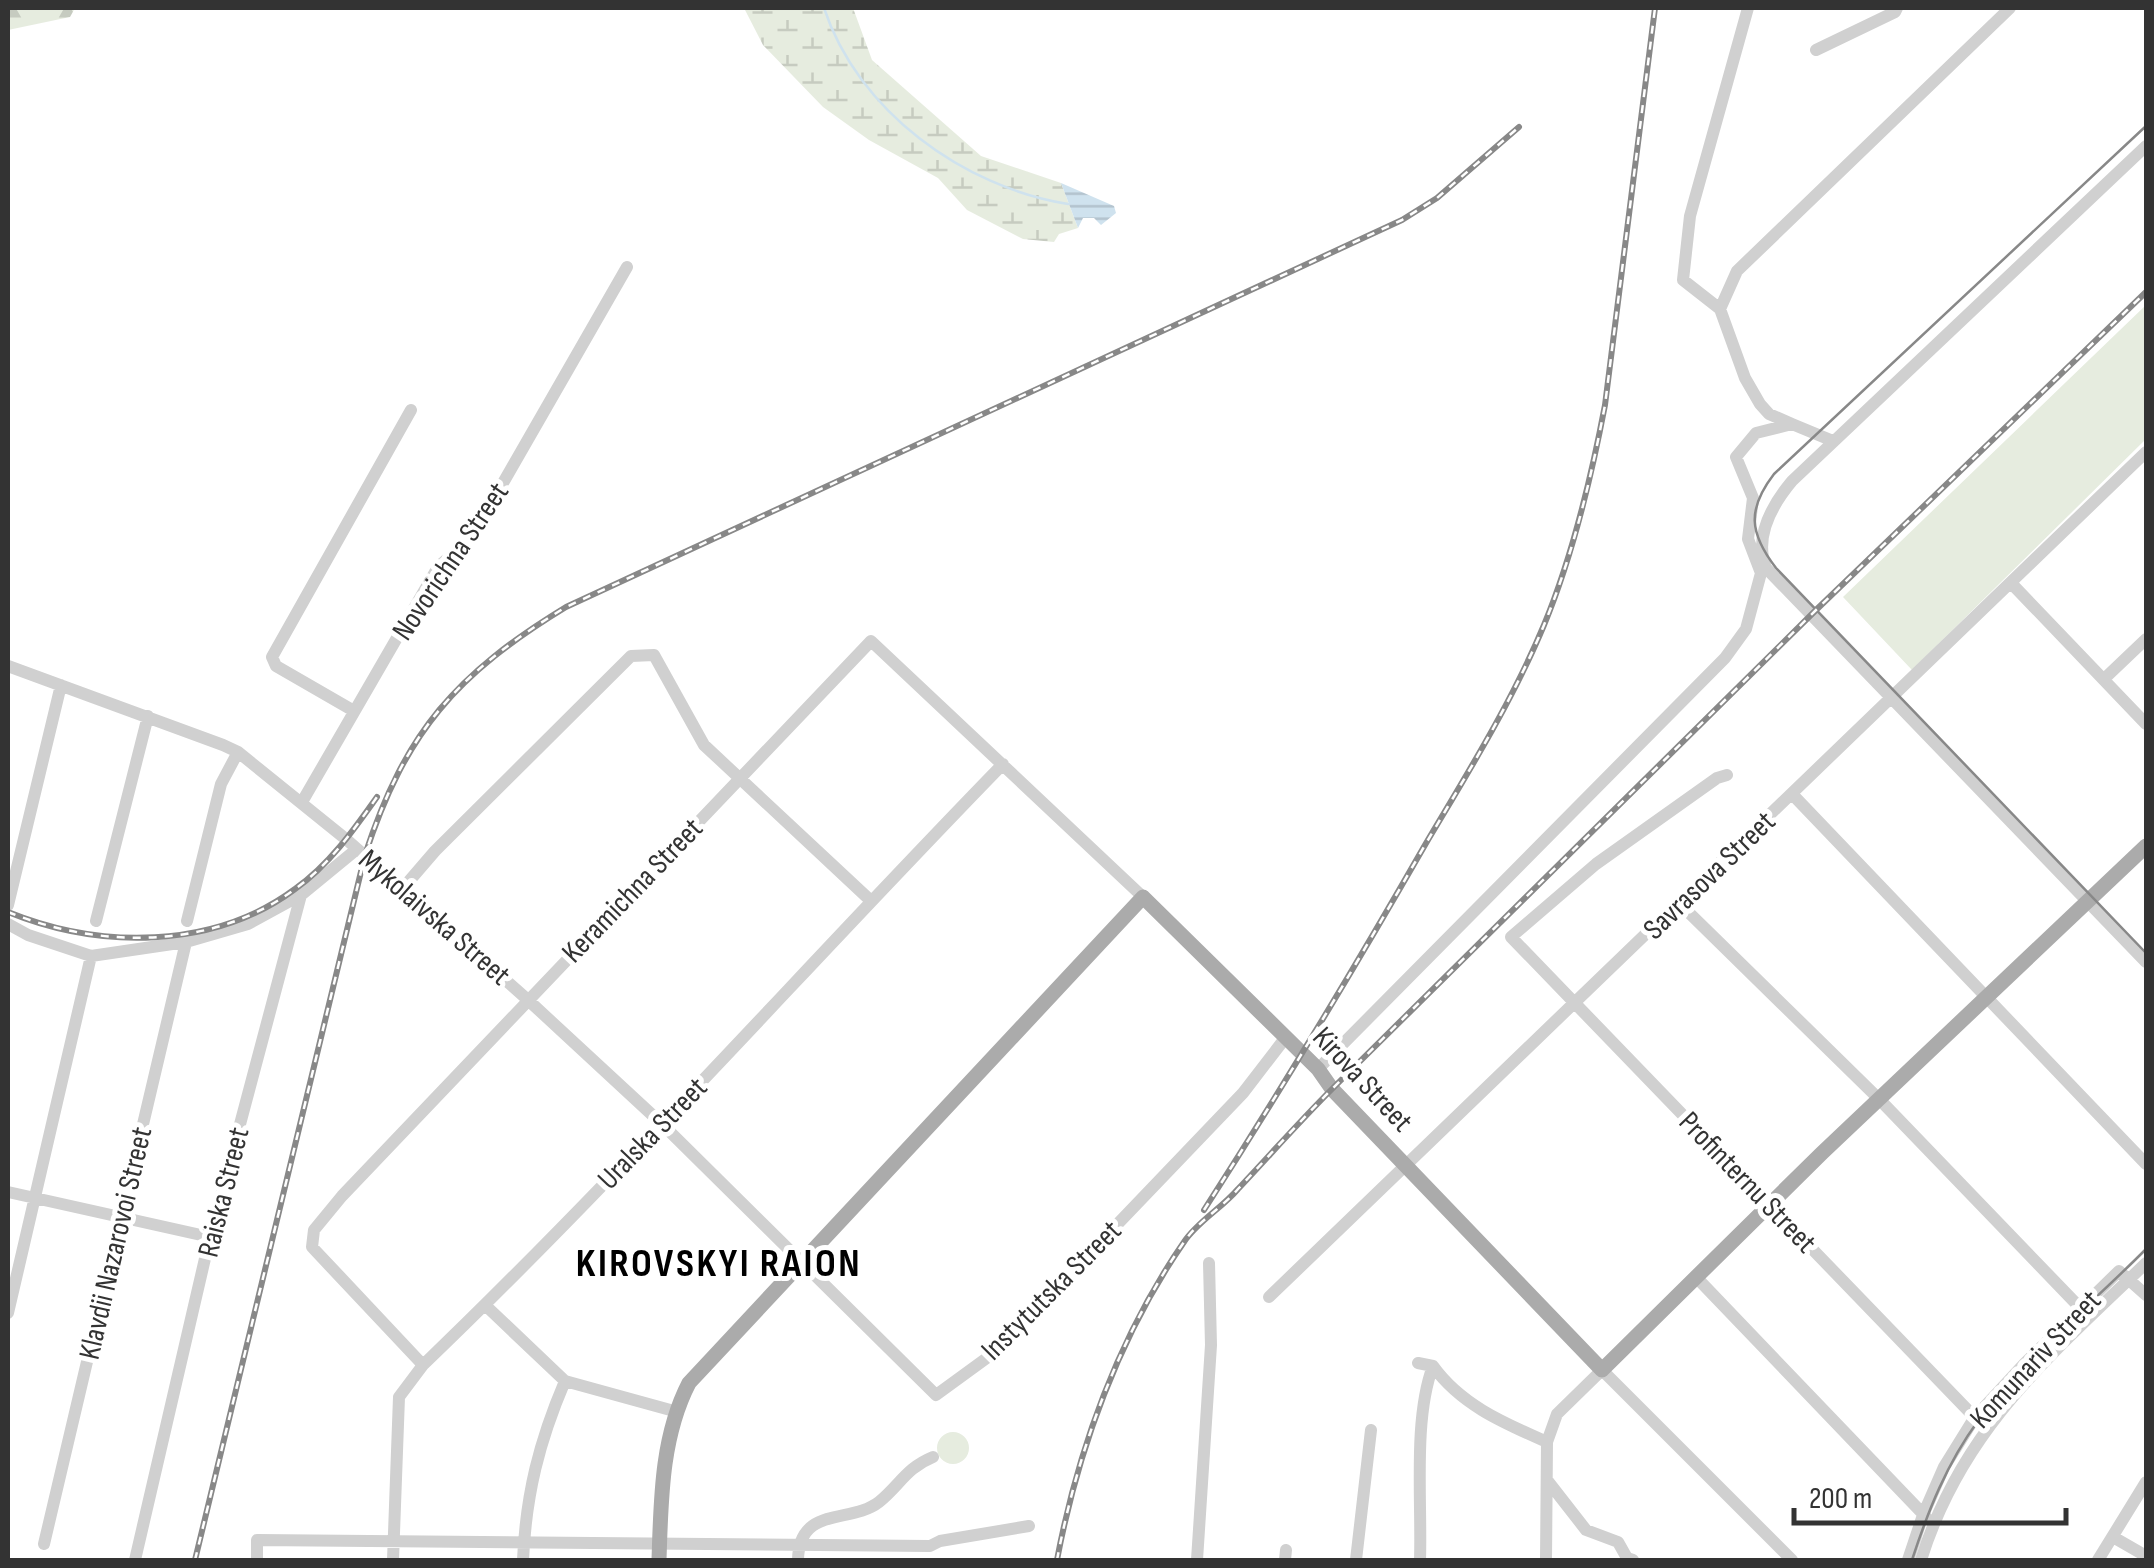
<svg xmlns="http://www.w3.org/2000/svg" width="2154" height="1568" font-family="'Sofia Sans Condensed',sans-serif">
	<defs>
		<pattern id="forest-firs" width="22" height="20" patternUnits="userSpaceOnUse" patternTransform="scale(2.5)"><rect width="22" height="20" fill="#e6ecdf"/><path d="M5 1l3.5 6h-7zM16 11l3.5 6h-7z" fill="#c6cbc0"/></pattern>
		<pattern id="wetland-marsh" width="20" height="14" patternUnits="userSpaceOnUse" patternTransform="scale(2.5)"><rect width="20" height="14" fill="#e6ecdf"/><path d="M1 5h8M5 5V1M11 12h8M15 12V8" fill="none" stroke="#c6cbc0"/></pattern>
		<pattern id="water-rules" width="6" height="5" patternUnits="userSpaceOnUse" patternTransform="scale(2.5)"><rect width="6" height="5" fill="#cfe2ee"/><path d="M0 2.5h6" fill="none" stroke="#b2c2cd"/></pattern>
	</defs>
	<rect width="100%" height="100%" fill="#fff"/>
	<!-- green -->
	<path fill="#e6ecdf" d="M2146,305V439L1912,670L1843,597Z
		M937 1448a16 16 0 1 1 32 0a16 16 0 1 1-32 0Z"/>
	<!-- forest -->
	<path fill="url(#forest-firs)" d="M8,8H75L70,17L8,30Z"/>
	<!-- wetland -->
	<path fill="url(#wetland-marsh)" d="M744,8H853L872,60L981,156L1061,183L1078,228L1059,234L1054,242L1023,239L967,210L938,178L869,140L823,107L763,45Z"/>
	<!-- water -->
	<path fill="url(#water-rules)" d="M1061,183L1114,206L1116,213L1101,225L1094,218H1083L1078,228Z"/>
	<g fill="none" stroke-linecap="round" stroke-linejoin="round">
		<!-- stream -->
		<path stroke="#cfe2ee" stroke-width="2.5" d="M824,8C858,111 963,187 1068,204"/>
		<!-- minor -->
		<path stroke="#d0d0d0" stroke-width="12" d="M1748,8L1690,216L1683,280L1720,309L1745,378L1760,404L1769,414L1792,424
			M1816,50L1895,12L1897,8
			M2146,146L1792,481C1772,505 1754,537 1766,568L2146,962
			M1720,309L1737,271L2010,8
			M2011,583L2146,724
			M8,666L223,745L238,752L347,840L528,1000L662,1124L936,1395L995,1352L1243,1093L1286,1037
			M2104,679L2146,639
			M354,711L276,666L272,657L411,410
			M1727,775L1717,778L1596,864L1511,937L1985,1428
			M1793,795L2146,1164
			M302,802L438,567L472,537L627,267
			M404,887L435,851L631,656L654,655L704,745L870,900
			M1679,903L1880,1100L2089,1317
			M8,905L61,685
			M96,921L148,716
			M187,921L221,784L238,752
			M8,924L28,935L91,956L186,942L248,924L301,895
			M1318,1069L1725,658L1746,629L1761,573L1748,539L1753,498L1736,457L1756,433L1792,424L1833,441
			M8,1192L210,1237
			M1696,1277L1926,1517
			M1269,1297L2146,452
			M485,1305L565,1381C539,1442 526,1494 523,1560
			M8,1313L91,956
			M1418,1363L1433,1366C1461,1405 1504,1423 1547,1442
			M423,1365L312,1247L314,1230L342,1196L871,641L1143,897
			M565,1381L674,1411
			M1547,1480L1586,1530L1618,1542L1627,1558L1633,1560
			M2113,1537L2146,1556
			M44,1544L186,942
			M135,1560L210,1237L301,895L357,849
			M257,1560V1540L930,1546L940,1541L1029,1526
			M393,1560L399,1397L423,1365C624,1172 809,963 1003,764
			M798,1560C799,1505 851,1524 879,1502C900,1485 906,1468 933,1457
			M1197,1560L1211,1345L1209,1263
			M1285,1560L1286,1550
			M1356,1560L1371,1430
			M1420,1560C1422,1502 1413,1419 1433,1366
			M1546,1560L1547,1442L1557,1414L1602,1370L1792,1560
			M1908,1560L1923,1515L1944,1467L1975,1417L2024,1364L2119,1271L2146,1295
			M1921,1560C1962,1428 2051,1355 2146,1263
			M2098,1560L2146,1482"/>
		<!-- major -->
		<path stroke="#ababab" stroke-width="15" d="M659,1560C661,1501 661,1437 689,1383L1143,897L1318,1069L1332,1089L1602,1370L1822,1153L2146,846"/>
		<!-- tram -->
		<path stroke="#888" stroke-width="2.5" d="M2146,126L1774,474C1747,509 1749,533 1776,568L2146,953
			M1912,1560C1928,1511 1947,1463 1978,1421C2025,1357 2091,1305 2146,1249"/>
		<!-- rail casing -->
		<g stroke="#888" stroke-width="6">
			<path id="rail" d="M8,912C99,949 213,950 295,889C329,865 353,831 377,797
				M1204,1210C1281,1090 1354,969 1425,845C1467,774 1512,702 1544,625C1573,555 1591,479 1605,405L1655,8
				M195,1560L365,855C405,732 456,674 566,607L1402,220L1437,198L1519,127
				M1057,1560C1078,1449 1119,1336 1184,1242C1197,1222 1222,1208 1238,1189C1270,1155 1300,1121 1332,1089L1816,610L2146,292"/>
		</g>
		<!-- rail -->
		<use href="#rail" stroke="#fff" stroke-width="2.5" stroke-dasharray="8" stroke-linecap="butt"/>
	</g>
	<g text-anchor="middle" stroke-width="10" stroke-linejoin="round" paint-order="stroke">
		<!-- street labels -->
		<g font-size="30" fill="#333" stroke="#fff">
			<text transform="translate(450 561) rotate(-56)" y="10">Novorichna Street</text>
			<text transform="translate(1709 875) rotate(-44)" y="10">Savrasova Street</text>
			<text transform="translate(632 890) rotate(-46)" y="10">Keramichna Street</text>
			<text transform="translate(435 917) rotate(41)" y="10">Mykolaivska Street</text>
			<text transform="translate(1363 1079) rotate(47)" y="10">Kirova Street</text>
			<text transform="translate(652 1133) rotate(-46)" y="10">Uralska Street</text>
			<text transform="translate(1748 1182) rotate(46)" y="10">Profinternu Street</text>
			<text transform="translate(223 1192) rotate(-76)" y="10">Raiska Street</text>
			<text transform="translate(115 1243) rotate(-77)" y="10">Klavdii Nazarovoi Street</text>
			<text transform="translate(1051 1290) rotate(-45)" y="10">Instytutska Street</text>
			<text transform="translate(2035 1359) rotate(-47)" y="10">Komunariv Street</text>
		</g>
		<!-- district labels -->
		<g font-size="40" font-weight="bold" letter-spacing="2.5" fill="#000" stroke="#fff">
			<text x="719" y="1276">KIROVSKYI RAION</text>
		</g>
	</g>
	<!-- border -->
	<rect width="2154" height="1568" fill="none" stroke="#333333" stroke-width="20"/>
	<!-- scale -->
	<path d="M1794 1508v15h272v-15" fill="none" stroke="#333333" stroke-width="5"/>
	<text x="1809" y="1508" font-size="30" fill="#333333" stroke="#ffffff" stroke-width="8" paint-order="stroke">200 m</text>
</svg>
